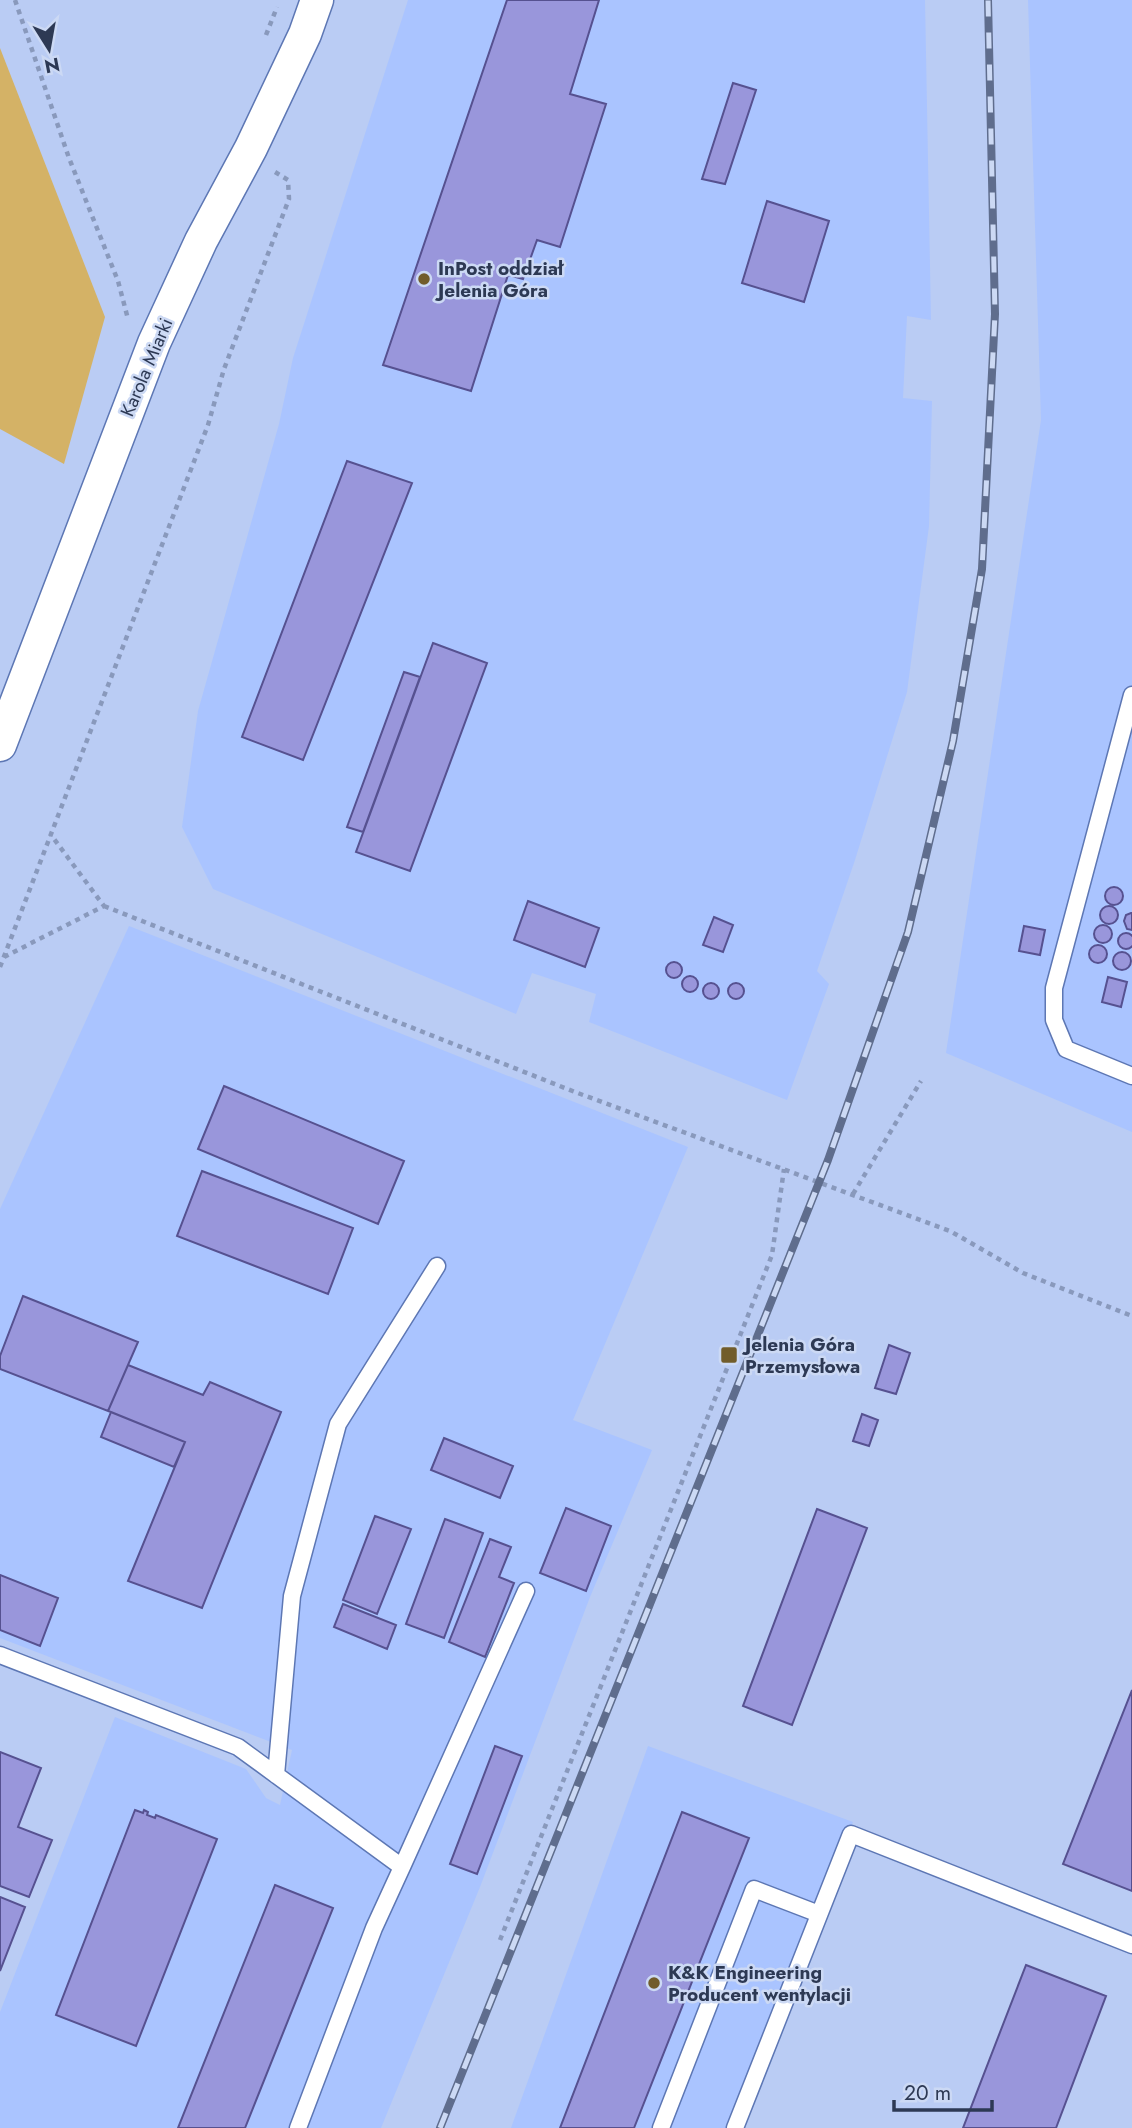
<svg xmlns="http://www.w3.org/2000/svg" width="1132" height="2128" font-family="Jost,sans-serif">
	<rect width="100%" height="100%" fill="#baccf4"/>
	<!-- built -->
	<path fill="#aac4ff" d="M408,0H925L931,320L907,316L903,398L932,401L929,526L907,692L855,860L817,971L829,984L787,1100L589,1022L596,994L532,973L516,1014L213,889L182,827L198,711L279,424L293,358Z
		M1028,0H1132V1132L946,1053L1041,420Z
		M129,926L688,1147L573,1420L652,1450L590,1597L480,1887L381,2128H0V2012L115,1717L246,1769L266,1798L280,1805L292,1750L0,1638V1209Z
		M648,1746L853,1822L733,2128H511Z"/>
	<!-- green -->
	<path fill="#d4b266" d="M0,48L105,317L64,464L0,429Z"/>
	<!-- building -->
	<path fill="#9996db" stroke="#565190" stroke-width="2" d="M507,0H599L570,94L606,104L560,247L537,240L523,279L508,275L471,391L383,365Z
		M733,83L756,90L725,184L702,179Z
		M767,201L829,221L804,302L742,283Z
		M347,461L412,483L303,760L242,737Z
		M433,643L487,663L410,871L356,852Z
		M404,672L420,677L363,832L347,827Z
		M1105 896a9 9 0 1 1 18 0a9 9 0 1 1-18 0Z
		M528,901L599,928L585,967L514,940Z
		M1100 915a9 9 0 1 1 18 0a9 9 0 1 1-18 0Z
		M1131,913H1132V930L1127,929L1124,921L1126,915Z
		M714,917L733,925L723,952L703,945Z
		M1094 934a9 9 0 1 1 18 0a9 9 0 1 1-18 0Z
		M1024,926L1045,930L1040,955L1019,951Z
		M1118 941a8 8 0 1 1 16 0a8 8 0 1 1-16 0Z
		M1089 954a9 9 0 1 1 18 0a9 9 0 1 1-18 0Z
		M1113 961a9 9 0 1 1 18 0a9 9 0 1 1-18 0Z
		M666 970a8 8 0 1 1 16 0a8 8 0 1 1-16 0Z
		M682 984a8 8 0 1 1 16 0a8 8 0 1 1-16 0Z
		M1108,977L1127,982L1121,1007L1102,1002Z
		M703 991a8 8 0 1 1 16 0a8 8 0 1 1-16 0Z
		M728 991a8 8 0 1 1 16 0a8 8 0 1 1-16 0Z
		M224,1086L404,1161L378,1224L198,1149Z
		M202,1171L353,1228L328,1294L177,1236Z
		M23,1296L138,1342L108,1411L0,1369V1356Z
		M889,1345L910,1353L896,1394L875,1388Z
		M128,1365L203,1395L210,1382L281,1412L202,1608L128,1581L185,1442L108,1411Z
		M111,1412L185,1442L174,1467L101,1437Z
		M862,1414L878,1420L869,1446L853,1441Z
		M444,1438L513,1466L500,1498L431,1470Z
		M566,1508L611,1526L586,1591L540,1573Z
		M817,1509L867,1528L792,1725L743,1706Z
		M375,1516L411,1529L377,1614L343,1600Z
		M445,1519L483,1533L444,1638L406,1624Z
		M490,1539L511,1547L499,1577L514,1583L485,1657L449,1642Z
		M0,1575L58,1598L40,1646L0,1630Z
		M343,1604L396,1625L387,1649L334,1627Z
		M1132,1690V1891L1063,1864Z
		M495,1746L522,1756L477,1874L450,1864Z
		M0,1752L41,1768L18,1827L52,1840L29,1897L0,1886Z
		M135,1810L143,1813L144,1810L148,1812L147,1815L155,1818L156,1815L217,1839L136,2046L56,2015Z
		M682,1812L749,1838L634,2128H560Z
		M275,1885L333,1908L245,2128H178Z
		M0,1897L25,1907L0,1971Z
		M1026,1965L1106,1996L1056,2128H963Z"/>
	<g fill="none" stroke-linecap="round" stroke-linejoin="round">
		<!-- service casing -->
		<g stroke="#5d77b4" stroke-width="19">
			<path id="service" d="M1132,695L1054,988V1020L1066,1049L1132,1076
				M0,1655L238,1747L402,1867L374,1928L298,2128
				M276,1775L292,1596L338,1424L437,1266
				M402,1867L526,1591
				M661,2128L754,1889L819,1914
				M735,2128L851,1834L1132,1945"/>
		</g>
		<!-- minor casing -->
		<g stroke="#5d77b4" stroke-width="35">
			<path id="minor" d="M0,745L154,343L201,241L251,148L305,34L317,0"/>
		</g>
		<!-- path -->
		<path stroke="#8999bc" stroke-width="4.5" stroke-dasharray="5 5" stroke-linecap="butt" d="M15,0L69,158L118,281L128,319
			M266,35L277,7
			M104,906L575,1092L950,1231L1023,1273L1132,1316
			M4,957L104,906L51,835
			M0,967L208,425L224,369L289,199L288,180L275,172
			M853,1194L921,1081
			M500,1940L772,1255L784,1169"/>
		<!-- service -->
		<use href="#service" stroke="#fff" stroke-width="16"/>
		<!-- minor -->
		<use href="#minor" stroke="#fff" stroke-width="32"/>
		<!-- rail casing -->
		<g stroke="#5f6d8d" stroke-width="8">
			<path id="rail" d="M440,2128L828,1160L908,932L953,741L982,569L995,314L988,0"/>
		</g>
		<!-- rail -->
		<use href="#rail" stroke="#ccd9f4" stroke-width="5" stroke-dasharray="16" stroke-linecap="butt"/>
	</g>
	<!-- markers -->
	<g fill="#715c2b" stroke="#ccd9f4" stroke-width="2.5">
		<circle cx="424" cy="279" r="7"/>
		<rect x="720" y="1346" width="18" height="18" rx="3.5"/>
		<circle cx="654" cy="1983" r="7"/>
	</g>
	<g text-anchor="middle" stroke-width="5" stroke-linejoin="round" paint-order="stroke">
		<!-- poi labels -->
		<g font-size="19" font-weight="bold" fill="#2d3954" stroke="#ccd9f4" text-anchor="start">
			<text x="438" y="275">InPost oddział<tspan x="438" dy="22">Jelenia Góra</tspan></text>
			<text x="745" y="1351">Jelenia Góra<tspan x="745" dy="22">Przemysłowa</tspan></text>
			<text x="668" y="1979">K&amp;K Engineering<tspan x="668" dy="22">Producent wentylacji</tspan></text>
		</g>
		<!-- street labels -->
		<g font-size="19" fill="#2d3954" stroke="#ccd9f4">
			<text transform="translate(146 367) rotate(-67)" y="7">Karola Miarki</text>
		</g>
	</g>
	<!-- north arrow -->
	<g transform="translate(49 49) rotate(169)" stroke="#ccd9f4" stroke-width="5" paint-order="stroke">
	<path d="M0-5L12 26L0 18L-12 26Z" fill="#2d3954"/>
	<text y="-10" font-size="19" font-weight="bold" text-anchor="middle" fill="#2d3954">N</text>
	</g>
	<!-- scale -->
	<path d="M894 2100v10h98v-10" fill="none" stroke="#2d3954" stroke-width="3.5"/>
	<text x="904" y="2100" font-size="21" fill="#2d3954" stroke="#ccd9f4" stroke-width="5" paint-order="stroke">20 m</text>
</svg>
